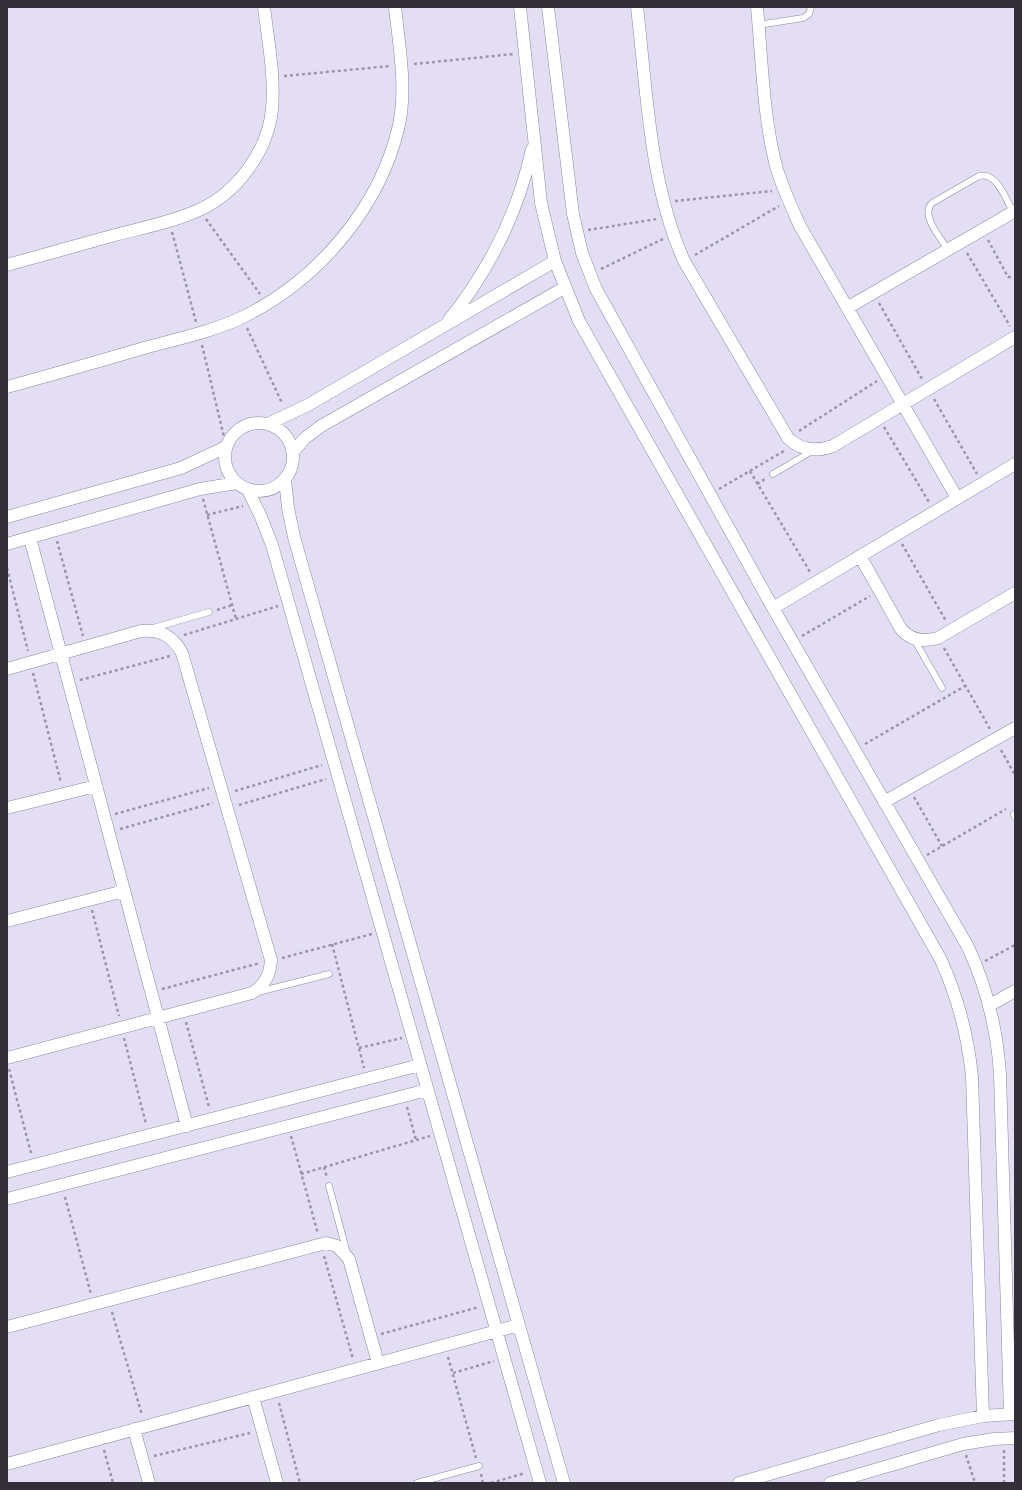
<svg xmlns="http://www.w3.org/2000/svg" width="1022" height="1490" font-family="'Space Grotesk',sans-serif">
	<rect width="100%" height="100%" fill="#e4def4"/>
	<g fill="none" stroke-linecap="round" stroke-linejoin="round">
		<!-- service casing -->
		<g stroke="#8c879b" stroke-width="7">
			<path id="service" d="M758,25L803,18L809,14L811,7
				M948,250C941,238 920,215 932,203L979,176C996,171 1006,199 1013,212
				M773,474L812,451
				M153,628L209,612
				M914,639L942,688
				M1014,814L1015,817
				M258,992L329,974
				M329,1186L347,1253
				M417,1483L479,1466"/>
		</g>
		<!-- minor casing -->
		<g stroke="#8c879b" stroke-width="13">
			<path id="minor" d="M520,7L541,203L555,261L579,321L941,960C958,998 968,1036 972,1077L983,1416
				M548,7L573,214L582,253L596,289L773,608L968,947C987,988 997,1029 1000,1074L1010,1414
				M637,7C647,92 649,182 684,261L788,438C801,451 816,452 833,446L1015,337
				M757,7C762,60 763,115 776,166C782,187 791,206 800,226L957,498
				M7,265C43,255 79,245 115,235C142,228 173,222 199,210C237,193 268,151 272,109C275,76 268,40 264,7
				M847,308L1015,211
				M449,320C490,269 518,212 532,149
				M7,387C55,374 103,360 151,346C182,338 214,331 243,317C318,280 380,208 399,125C407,87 399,45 395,7
				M225 457a34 34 0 1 1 68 0a34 34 0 1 1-68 0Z
				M268,424L308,405L555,261
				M293,452L305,438L321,426L564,288
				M285,479L288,508L294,537L564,1483
				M248,490L261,517L272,545L540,1483
				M7,517L181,468L226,447
				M30,538L187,1126
				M7,544L200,489L237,483
				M860,556L901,629C911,641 924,642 938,638L1015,593
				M773,608L1015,464
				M7,669L141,631C160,629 173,636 182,653L271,960C270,975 265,985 252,993L7,1058
				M884,802L1015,728
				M7,808L96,786
				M7,921L124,891
				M990,1005L1015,991
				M7,1172L420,1065
				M7,1199L427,1090
				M7,1327L326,1243L337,1246L349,1259L378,1363
				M253,1397L277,1483
				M134,1429L149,1483
				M7,1464L519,1325
				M739,1483L939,1425L983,1416L1015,1414
				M830,1483L963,1444L994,1439L1015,1438"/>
		</g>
		<!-- path -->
		<path stroke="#9b96a7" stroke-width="2.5" stroke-dasharray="3 3" stroke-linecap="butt" d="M414,64L514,54
			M284,76L391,66
			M675,201L772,191
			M206,219L260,294
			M588,230L657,219
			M172,232L196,322
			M988,240L1008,277H1015
			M967,253L1010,326
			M695,255L779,206
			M601,269L663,239
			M879,303L922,379
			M247,328L282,403
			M202,345L224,437
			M934,399L977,474
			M884,427L929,502
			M799,431L877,381
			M750,471L810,572
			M757,484L765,479
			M719,489L784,451
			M203,499L236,619
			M207,515L243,506
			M57,541L83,636
			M902,544L946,621
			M7,568L28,651
			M217,610L232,605
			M184,635L278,606
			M802,636L870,596
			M944,648L990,729
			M33,673L61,783
			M80,680L170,656
			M865,744L965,686
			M1001,750L1015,775
			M235,791L322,765
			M914,797L942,846
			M239,805L326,779
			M115,814L209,788
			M120,829L213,803
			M927,855L1006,809
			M92,910L119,1016
			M332,944L364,1068
			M282,958L372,934
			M985,961L1015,945
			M162,989L260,963
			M186,1022L209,1107
			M124,1038L146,1124
			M359,1048L402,1038
			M9,1069L31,1153
			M407,1107L416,1140
			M291,1136L318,1234
			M324,1167L327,1178
			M301,1174L430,1136
			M65,1197L91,1294
			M324,1256L353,1359
			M112,1312L142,1415
			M381,1334L479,1307
			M448,1357L476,1458
			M453,1373L494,1361
			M279,1403L300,1483
			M104,1450L113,1483
			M1004,1450V1483
			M966,1455L975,1483
			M154,1456L250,1433
			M481,1474L483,1483
			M491,1483L525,1473"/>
		<!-- service -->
		<use href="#service" stroke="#fff" stroke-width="6"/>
		<!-- minor -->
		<use href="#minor" stroke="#fff" stroke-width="12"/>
	</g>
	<!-- border -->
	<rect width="1022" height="1490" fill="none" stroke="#322f38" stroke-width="16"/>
</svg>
